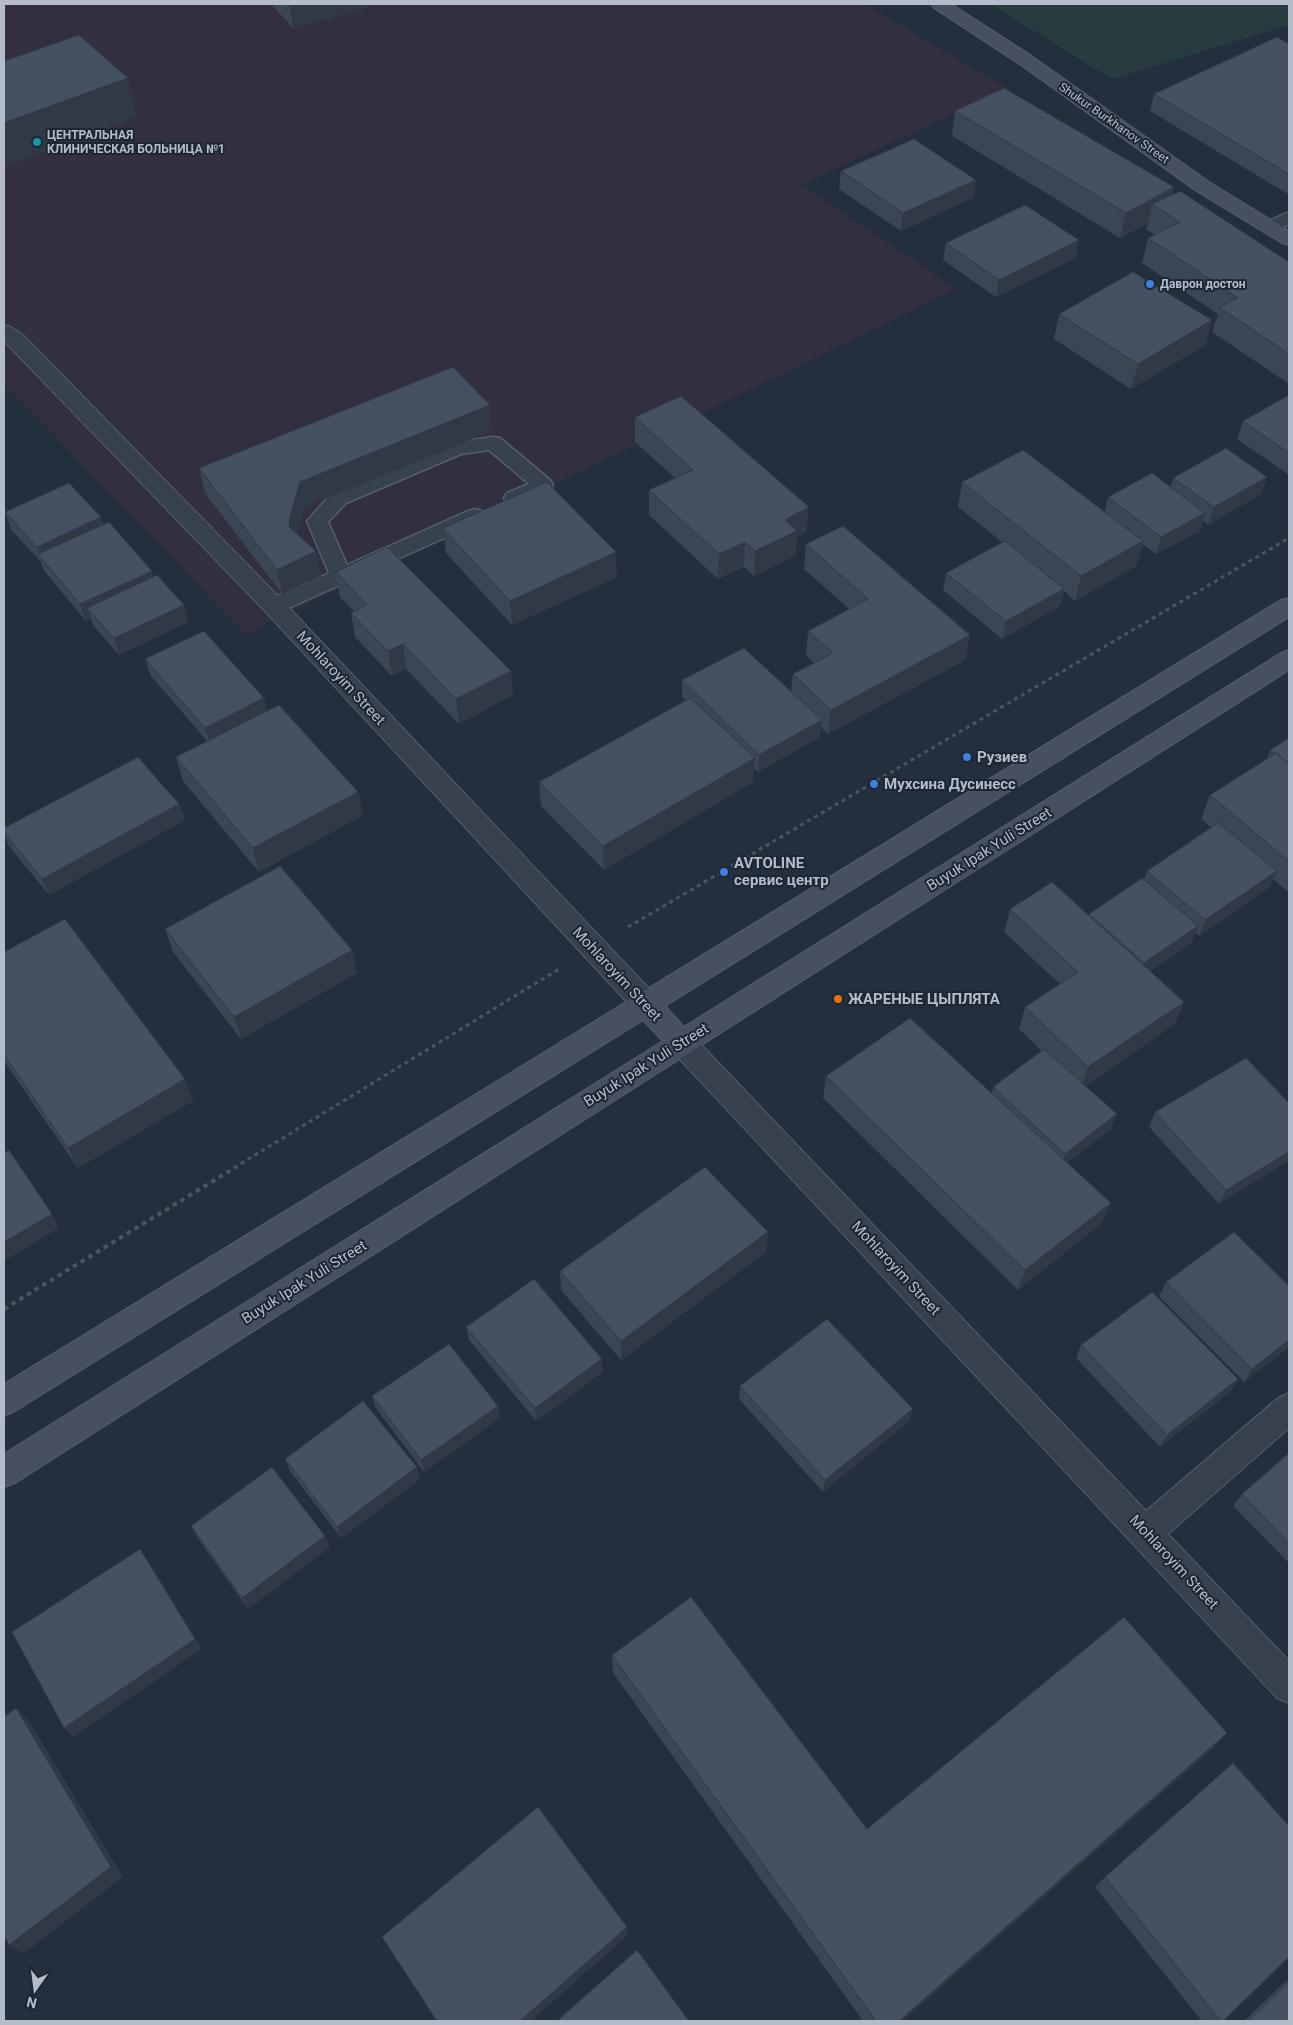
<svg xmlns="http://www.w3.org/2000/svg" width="1293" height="2025" font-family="Roboto,sans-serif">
	<rect width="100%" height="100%" fill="#242f3e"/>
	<!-- medical -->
	<path fill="#32303f" d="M4,4H865L1007,88L802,185L957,289L246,634L4,384Z"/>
	<!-- green -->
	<path fill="#263c3f" d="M990,4H1289V25L1112,79Z"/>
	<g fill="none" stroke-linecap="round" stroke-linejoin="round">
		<!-- lane casing -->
		<g stroke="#565f6c" stroke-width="3">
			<path id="lane" d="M1289,212V224L1276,231L1270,232L1264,231L1261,227L1264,223Z
				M493,437L500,438L550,480L553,485C547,495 518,506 507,503L504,498L507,493L529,484L489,450L461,454L346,503L328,522L347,565L468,511L475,509L482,511L485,516L482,521L282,611L274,613L266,611L263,606L266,601L329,573L307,521L332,493L450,443Z"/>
		</g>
		<!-- street casing -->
		<g stroke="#565f6c" stroke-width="2">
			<path id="street" d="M4,325L11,327L24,336L279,597L656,996L660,1004L656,1012L646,1015L636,1012L263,609L4,341Z
				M682,1031L692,1035L1146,1511L1278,1398L1289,1393V1428L1168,1534L1289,1661V1703L1277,1698L672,1051L668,1043L672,1035Z"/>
		</g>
		<!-- secondary casing -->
		<g stroke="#565f6c" stroke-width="2">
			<path id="secondary" d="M931,4H951L1033,57L1209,182L1289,231V245L1282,243L1195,190L1021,65L934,8Z
				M1289,598V617L665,1006L684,1027L1281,653L1289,650V670L15,1483L4,1487V1454L663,1041L643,1020L15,1411L4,1416V1384L1281,600Z"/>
		</g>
		<!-- path-far1 -->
		<path stroke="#44595c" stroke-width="3" stroke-dasharray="4 4" stroke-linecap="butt" d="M628,927L1289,538
			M234,1168L559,969"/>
		<!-- path -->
		<path stroke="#44595c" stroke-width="4" stroke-dasharray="4.5 4.5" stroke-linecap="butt" d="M4,1309L236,1167"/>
		<!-- lane -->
		<use href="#lane" fill="#38414e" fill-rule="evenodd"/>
		<!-- street -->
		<use href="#street" fill="#38414e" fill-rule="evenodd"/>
		<!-- secondary -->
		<use href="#secondary" fill="#465061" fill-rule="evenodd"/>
	</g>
	<!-- wall -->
	<path fill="#3b4654" d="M271,4H368V7L293,28Z
		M1289,44V193L1288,194L1150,111L1154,94Z
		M955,111L1174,187L1172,195L1289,262V384L1212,332L1218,314L1142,263L1148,238L1155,235L1146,229L1148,223L1120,238L952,136Z
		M841,171L974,197L901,231L839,189Z
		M1079,240L1075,258L996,297L943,260L946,243Z
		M1059,314L1212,320L1205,345L1131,389L1054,339Z
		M1289,395V475L1237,439L1243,421Z
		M635,417L806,532L797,537L795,556L754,576L744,567L718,579L649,515V490L675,478L635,442Z
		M492,431L305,507L297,534L316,551L321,576L282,594L205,493L199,468Z
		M1267,477L1261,494L1208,525L1203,521L1200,531L1156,554L1143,544L1136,566L1075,601L1064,591L1060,606L1002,639L943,590L946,573L1002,542L958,507L962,482L1105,512L1108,497L1171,487L1173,478Z
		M5,512L101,517L103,524L152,571L153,577L188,622L119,655L93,625L91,619L86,621L44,571L41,562L11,530Z
		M443,528L617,577L512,625L446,553Z
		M806,544L970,635L965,660L828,734L821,727L820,737L758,772L754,768L753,782L604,870L541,806L539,782L686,701L682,697V680L791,692L793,674L814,663L806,655L808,631L849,609L804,569Z
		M336,572L513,695L459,724L406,669L392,676L355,637L351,613L354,611L340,597Z
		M145,659L264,698L267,711L358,792L363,815L259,872L183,781L176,757L207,741L151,676Z
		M1289,738V893L1273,879L1270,887L1199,936L1195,933L1192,942L1150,971L1184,1002L1175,1024L1085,1086L1111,1129L1067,1163L1102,1223L1018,1290L823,1098L826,1076L992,1093L993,1087L1042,1051L1019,1029L1025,1007L1060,984L1004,932L1010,909L1088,915L1089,914L1144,880L1147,871L1211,827L1201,819L1210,795L1267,759L1270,750Z
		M179,804L185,820L49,895L9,846L4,834V828Z
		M165,929L352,950L357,973L241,1039L173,952Z
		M4,952L193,1101L78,1168L4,1061Z
		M1289,1103L1219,1204L1149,1127L1155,1112Z
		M766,1252L621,1360L561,1290L560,1271Z
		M1166,1282L1289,1347L1244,1382L1159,1296Z
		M466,1327L603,1372L536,1421L469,1340Z
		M1081,1345L1238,1379L1230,1392L1160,1447L1076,1358Z
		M740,1386L913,1409L909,1421L823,1492L739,1399Z
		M372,1396L500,1418L424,1472L376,1408Z
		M1289,1453V1563L1233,1506L1242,1494Z
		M285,1459L420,1479L341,1538L290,1471Z
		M191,1526L330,1547L248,1609L197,1537Z
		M612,1655L867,1829L1227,1733L1212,1749L902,2021H863L613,1673Z
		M1105,1877L1223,2021H1202L1095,1887Z
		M1289,1980V2021H1244L1285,1982Z"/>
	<!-- shaded-wall -->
	<path fill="#303945" d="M289,4H368V7L293,28Z
		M128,78L137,117L4,167V123Z
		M976,180L974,197L901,231L903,213Z
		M1174,187L1168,212L1152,204L1148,223L1120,238L1126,213Z
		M1079,240L1075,258L996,297L999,280Z
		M1212,320L1205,345L1131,389L1138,364Z
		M490,405L492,431L305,507L295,542L289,527L290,517L300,482Z
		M1267,477L1261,494L1208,525L1214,507Z
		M809,507L806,532L797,537L795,556L754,576L755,551L785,520Z
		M1205,513L1200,531L1156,554L1161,537Z
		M101,517L106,534L40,556L37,547Z
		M1143,541L1136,566L1075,601L1081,576Z
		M745,542L744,567L718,579L719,554Z
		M316,551L321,576L282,594L277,570Z
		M616,552L617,577L512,625L510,601Z
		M152,571L157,588L87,608L91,619L86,621L80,604Z
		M1064,589L1060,606L1002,639L1006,621Z
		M184,605L188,622L119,655L114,638Z
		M970,635L965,660L828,734L831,710Z
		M403,644L406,669L392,676L388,651Z
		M511,671L513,695L459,724L456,699Z
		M264,698L268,715L210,744L205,728Z
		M822,720L820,737L758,772L759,755Z
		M755,758L753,782L604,870L603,846Z
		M358,792L363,815L259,872L253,848Z
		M179,804L185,820L49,895L42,879Z
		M1277,871L1270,887L1199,936L1205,920Z
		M1198,926L1192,942L1139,979L1144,963Z
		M352,950L357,973L241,1039L234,1017Z
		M1184,1002L1175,1024L1081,1088L1088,1067Z
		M185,1079L193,1101L78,1168L68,1148Z
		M1117,1114L1111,1129L1060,1168L1065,1154Z
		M1289,1152V1161L1219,1204L1226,1190Z
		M1111,1203L1102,1223L1018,1290L1025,1270Z
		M52,1214L59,1228L4,1261V1242Z
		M768,1232L766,1252L621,1360V1341Z
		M1289,1340V1347L1244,1382L1252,1369Z
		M602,1359L603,1372L536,1421L535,1408Z
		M1238,1379L1230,1392L1160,1447L1167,1435Z
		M498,1406L500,1418L424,1472L421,1460Z
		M913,1409L909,1421L823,1492L825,1480Z
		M417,1467L420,1479L341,1538L337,1527Z
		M325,1536L330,1547L248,1609L242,1598Z
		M148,1560L202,1649L73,1737L64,1728Z
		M16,1708L29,1721L123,1877L23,1954L9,1945Z
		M1227,1733L1212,1749L902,2021H899Z
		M627,1927V1936L531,2021H520Z"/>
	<!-- building -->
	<path fill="#455162" stroke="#303945" d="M79,35L128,78L4,123V61Z
		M1277,37L1289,44V174L1154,94Z
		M1004,88L1174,187L1126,213L955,111Z
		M914,139L976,180L903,213L841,171Z
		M1180,191L1289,262V354L1219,307L1238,298L1148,238L1180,222L1152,204Z
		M1025,205L1079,240L999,280L946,243Z
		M1133,272L1212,320L1138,364L1059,314Z
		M453,367L490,405L300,482L290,517L289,527L316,551L277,570L199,468Z
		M1289,395V453L1243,421Z
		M681,396L809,507L785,520L797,531L755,551L745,542L719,554L649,490L693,470L635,417Z
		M1226,448L1267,477L1214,507L1173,478Z
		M1023,450L1143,541L1081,576L962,482Z
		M1152,473L1205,513L1161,537L1108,497Z
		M547,482L616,552L510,601L443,528Z
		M69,483L101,517L37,547L5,512Z
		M109,522L152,571L80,604L38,554Z
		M843,526L970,635L831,710L793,674L833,653L808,631L868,599L806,544Z
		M1005,541L1064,589L1006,621L946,573Z
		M387,547L511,671L456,699L403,644L388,651L351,613L367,605L336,572Z
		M157,575L184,605L114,638L87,608Z
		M204,631L264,698L205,728L145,659Z
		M744,648L822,720L759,755L682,680Z
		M690,698L755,758L603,846L539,782Z
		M279,705L358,792L253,848L176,757Z
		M1289,738V764L1276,753L1275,754L1270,750Z
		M1276,753L1289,764V861L1210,795Z
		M138,757L179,804L42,879L4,832V828Z
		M1218,823L1277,871L1205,920L1147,871Z
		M280,866L352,950L234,1017L165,929Z
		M1142,878L1198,926L1144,963L1089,914Z
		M1052,882L1184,1002L1088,1067L1025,1007L1078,972L1010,909Z
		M65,919L185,1079L68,1148L4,1055V952Z
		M910,1018L1111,1203L1025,1270L826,1076Z
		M1044,1049L1117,1114L1065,1154L993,1087Z
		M1246,1058L1289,1103V1152L1226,1190L1155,1112Z
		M9,1150L52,1214L4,1242V1153Z
		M705,1167L768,1232L621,1341L560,1271Z
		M1234,1232L1289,1286V1340L1252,1369L1166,1282Z
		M534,1279L602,1359L535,1408L466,1327Z
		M1152,1292L1238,1379L1167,1435L1081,1345Z
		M827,1319L913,1409L825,1480L740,1386Z
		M449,1344L498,1406L421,1460L372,1396Z
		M363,1401L417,1467L337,1527L285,1459Z
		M1289,1453V1543L1242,1494Z
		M272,1467L325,1536L242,1598L191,1526Z
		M140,1549L195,1639L64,1728L12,1632Z
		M691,1597L867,1829L1124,1617L1227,1733L899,2021H876L612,1655Z
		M16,1708L111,1867L9,1945L4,1936V1717Z
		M1233,1763L1289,1826V1957L1223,2021H1221L1105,1877Z
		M538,1807L627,1927L520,2021H437L382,1937Z
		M637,1950L689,2021H557Z
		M1289,1982V2021H1248Z"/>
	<!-- markers -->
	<circle fill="#0f9aa8" stroke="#1d2633" stroke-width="2" cx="37" cy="142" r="5"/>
	<g fill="#3f7fe0" stroke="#1d2633" stroke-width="2">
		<circle cx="1150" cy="284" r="5"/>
		<circle cx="967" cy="757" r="5"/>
		<circle cx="874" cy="784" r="5"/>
		<circle cx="724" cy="872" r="5"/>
	</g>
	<circle fill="#e8710a" stroke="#1d2633" stroke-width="2" cx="838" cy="999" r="5"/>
	<g text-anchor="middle" stroke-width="4" stroke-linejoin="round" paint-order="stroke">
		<!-- far-street labels -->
		<g font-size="12" fill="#b4bcc9" stroke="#1d2633">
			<text transform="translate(1114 123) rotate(35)" y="4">Shukur Burkhanov Street</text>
		</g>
		<!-- far-poi labels -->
		<g font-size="12" font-weight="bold" fill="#b4bcc9" stroke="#1d2633" text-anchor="start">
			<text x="47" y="139">ЦЕНТРАЛЬНАЯ<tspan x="47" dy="14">КЛИНИЧЕСКАЯ БОЛЬНИЦА №1</tspan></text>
			<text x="1160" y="288">Даврон достон</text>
		</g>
		<!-- street labels -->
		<g font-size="15" fill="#b4bcc9" stroke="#1d2633">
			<text transform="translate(341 678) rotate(47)" y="5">Mohlaroyim Street</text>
			<text transform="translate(989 849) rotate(-32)" y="5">Buyuk Ipak Yuli Street</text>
			<text transform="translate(617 974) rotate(47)" y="5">Mohlaroyim Street</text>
			<text transform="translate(646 1065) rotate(-32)" y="5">Buyuk Ipak Yuli Street</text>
			<text transform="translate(896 1268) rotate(47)" y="5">Mohlaroyim Street</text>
			<text transform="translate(304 1282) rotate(-32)" y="5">Buyuk Ipak Yuli Street</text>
			<text transform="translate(1174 1562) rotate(47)" y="5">Mohlaroyim Street</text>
		</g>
		<!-- poi labels -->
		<g font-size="15" font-weight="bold" fill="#b4bcc9" stroke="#1d2633" text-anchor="start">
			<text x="977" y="762">Рузиев</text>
			<text x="884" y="789">Мухсина Дусинесс</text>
			<text x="734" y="868">AVTOLINE<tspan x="734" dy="17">сервис центр</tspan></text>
			<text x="848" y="1004">ЖАРЕНЫЕ ЦЫПЛЯТА</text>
		</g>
	</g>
	<!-- border -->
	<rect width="1293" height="2025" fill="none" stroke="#b4bcc9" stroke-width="10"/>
	<!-- north arrow -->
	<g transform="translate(35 1990) rotate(194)" stroke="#1d2633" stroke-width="4" paint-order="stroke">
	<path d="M0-4L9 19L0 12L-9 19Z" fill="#b4bcc9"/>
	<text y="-8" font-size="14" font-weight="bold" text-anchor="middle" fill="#b4bcc9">N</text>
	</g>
</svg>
